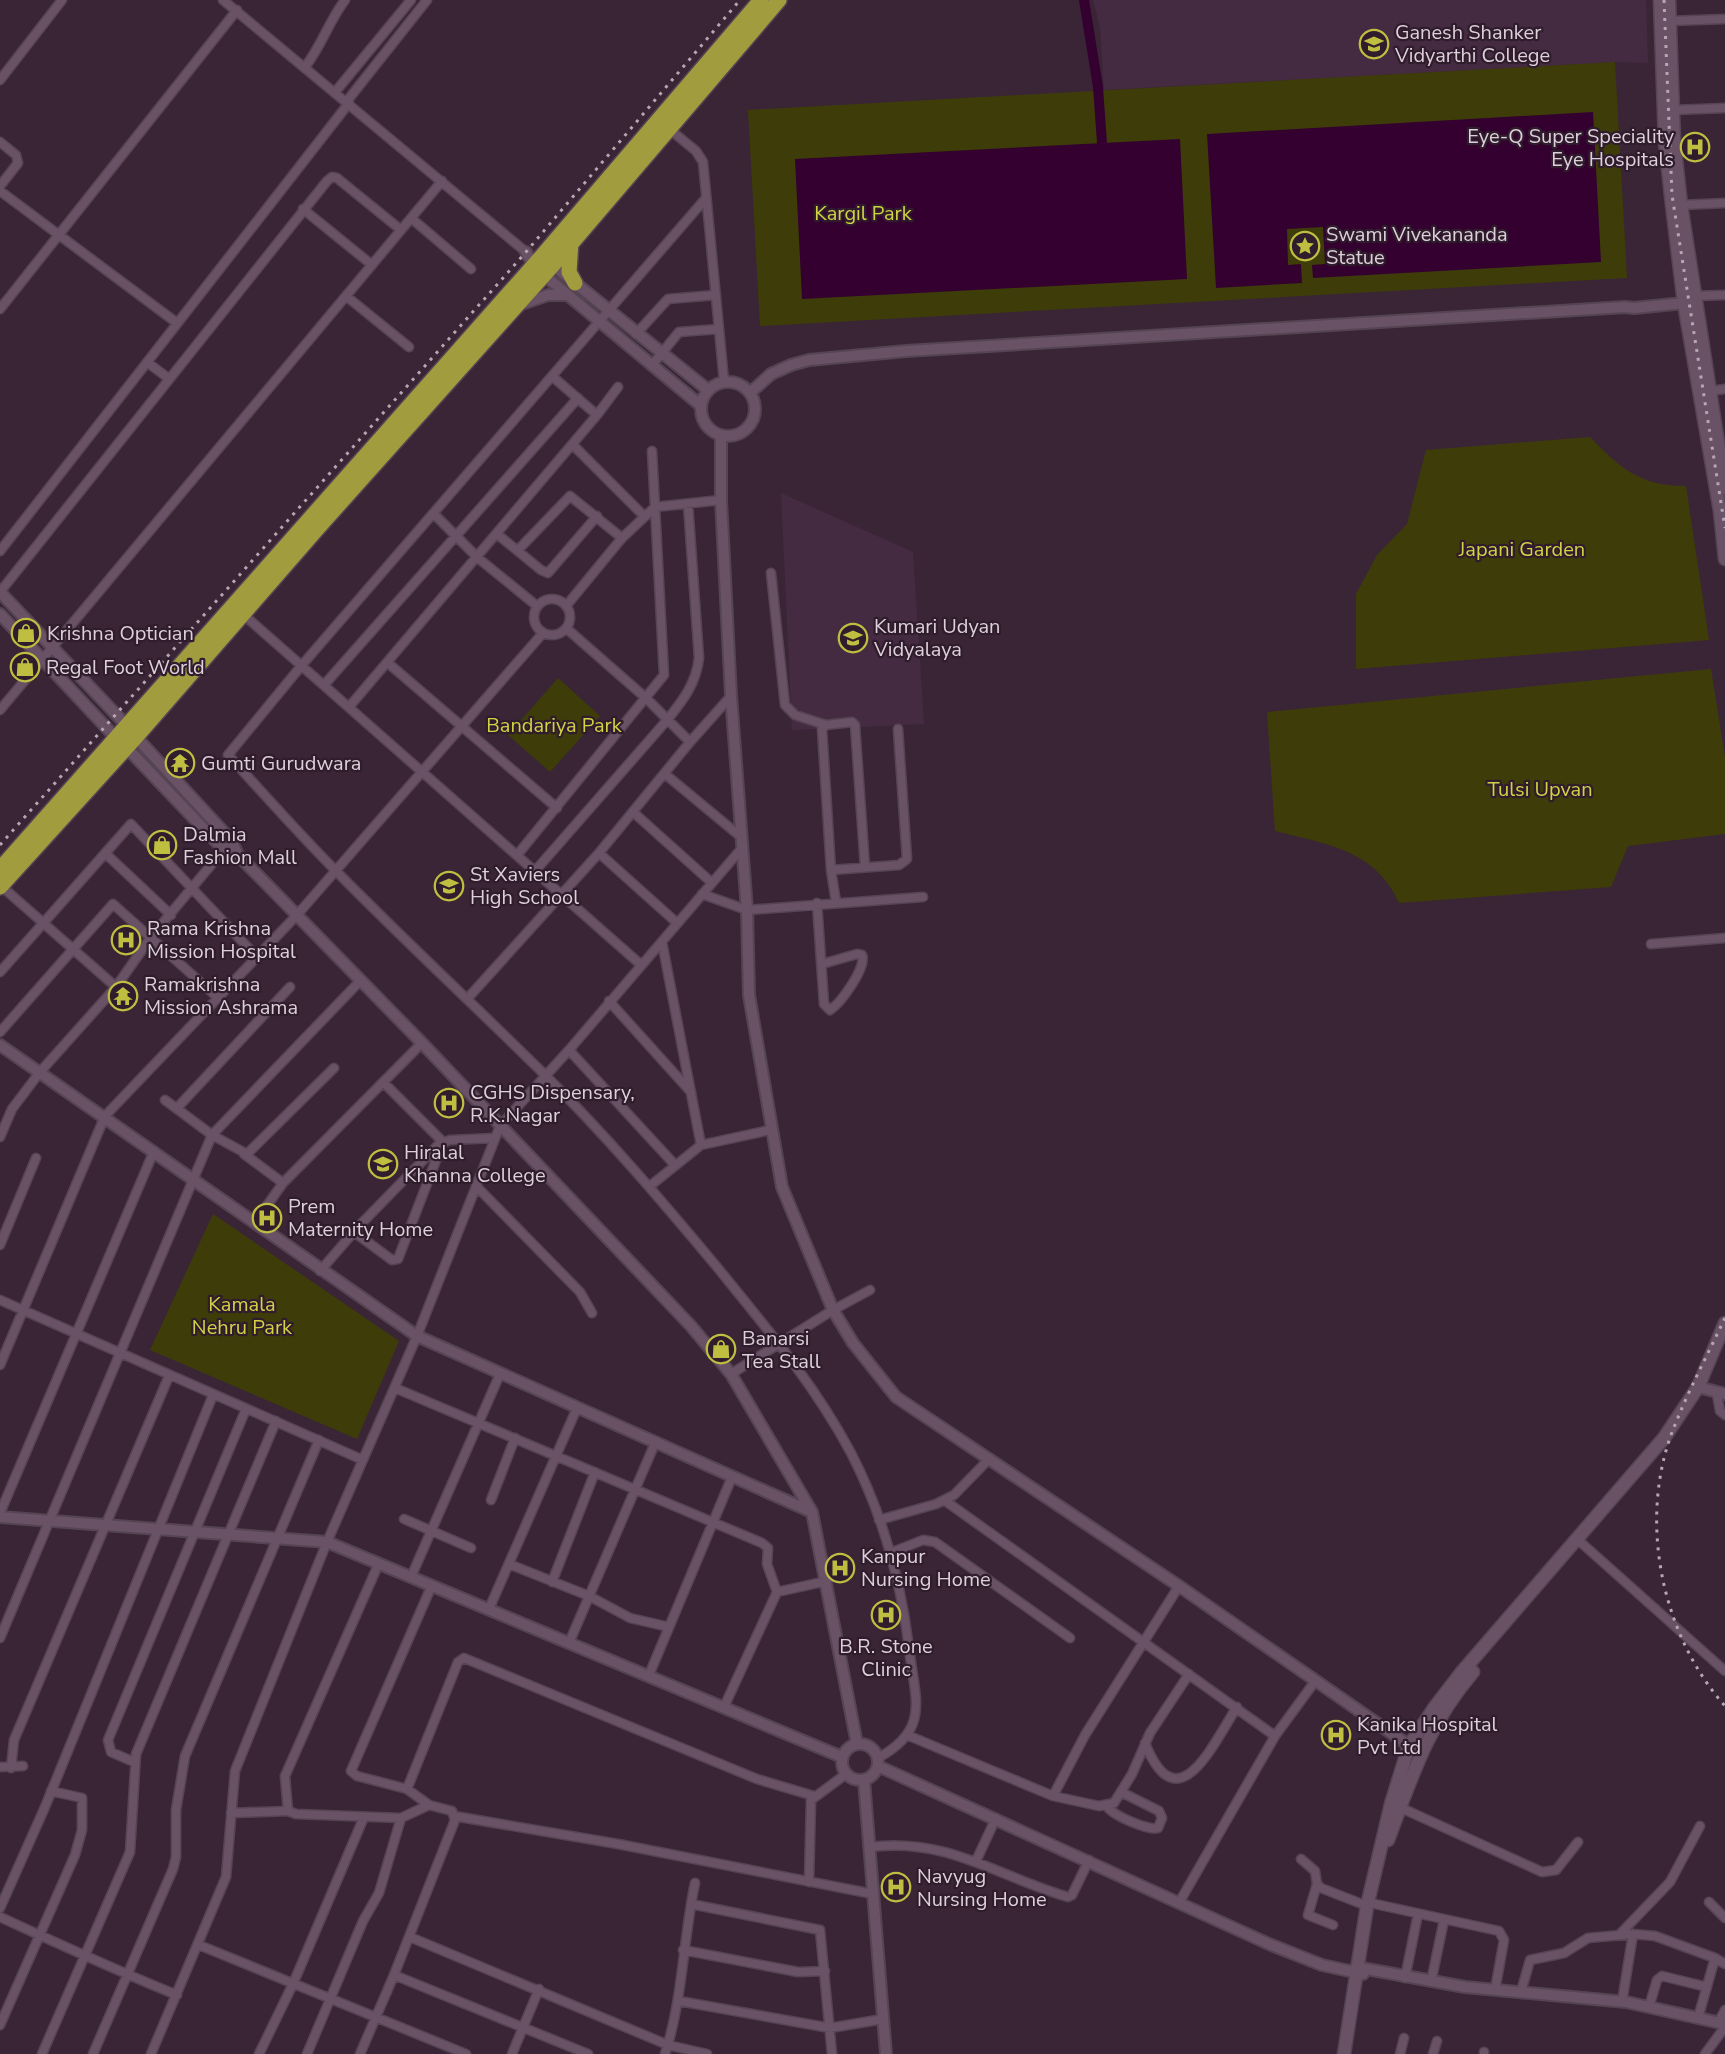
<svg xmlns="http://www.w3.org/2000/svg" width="1725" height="2054" font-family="'Nunito Sans',sans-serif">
	<rect width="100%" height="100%" fill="#3a2536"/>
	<!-- built -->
	<path fill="#452b41" d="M1093,0H1646L1648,63L1615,62L1104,90L1100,27Z
		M781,493L913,552L924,724L792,730Z"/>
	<!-- green -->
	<path fill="#3e3d09" d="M1615,62L1627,278L760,326L748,110Z
		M1590,437C1620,468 1640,486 1686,486L1709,640L1356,669V594L1377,555L1407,524L1426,450Z
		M1711,669L1725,757V834L1628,846L1611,887L1399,903C1376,850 1326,844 1275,831L1267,712Z
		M558,678L600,716L550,772L508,735Z
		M213,1214L399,1341L357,1439L150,1350Z"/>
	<!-- water -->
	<path fill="#33002f" d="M1593,112L1601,262L1313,278L1312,265L1325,264L1323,227L1287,229L1288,265L1301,264L1302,283L1216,288L1207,134Z
		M1180,139L1187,279L802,299L795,159Z"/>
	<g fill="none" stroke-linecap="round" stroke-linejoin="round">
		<!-- canal -->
		<path stroke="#33002f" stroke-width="10" d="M1084,0L1098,87L1102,143"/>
		<!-- minor casing -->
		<g stroke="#554453" stroke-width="11">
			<path id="minor" d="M223,0L526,252
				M1669,21L1725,19
				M305,67C322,45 329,21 345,0
				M0,80L62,0
				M336,91L411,0
				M347,101L427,0
				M1673,110L1725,108
				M668,128L696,151L703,162L724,381
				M0,142L16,155L18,163L0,186
				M0,191L177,323
				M706,198L302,665L228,755C264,794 299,834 337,872C404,940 474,1005 542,1072C605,1134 661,1200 717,1267C765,1326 815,1385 851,1453C882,1513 901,1582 909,1648C915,1699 931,1729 878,1758
				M1681,205L1725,203
				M303,209L372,265
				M411,218L471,269
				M346,296L409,347
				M1694,296L1725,295
				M0,309L237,10
				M636,334L668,299L716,295
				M147,362L168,378
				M652,365L679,332L719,329
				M1709,391L1725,389
				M597,415L618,387
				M573,445L644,516
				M434,514L478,558L537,606
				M497,534L541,570L548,573L597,516
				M518,550L570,496L622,538
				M0,551L349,103
				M771,573L785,705L795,715L826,725
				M0,592L327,181L332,177L337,178L401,230
				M534 617a18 18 0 1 1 36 0a18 18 0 1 1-36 0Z
				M566,606L622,538L655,507L721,500
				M244,615L640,964
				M566,628L647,699L690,742
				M388,663L557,808
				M324,685L578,398
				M349,707L597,415L553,377
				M0,710L442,181
				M665,774L741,837
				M633,812L711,882
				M105,853L171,915
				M599,853L677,923
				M518,854L664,675L652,451
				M865,867L855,725L852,722L826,725L822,729L831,870L899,865L907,859L898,729
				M831,870L836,902
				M535,871L668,719C683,700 696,684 699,658L688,504
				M0,885L116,987
				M702,894L747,910L923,897
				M817,903L824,1004L830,1010C841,1003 867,967 862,955L857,954L822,964
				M662,942L701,1145
				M1651,944L1725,938
				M0,972L131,824L257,957
				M467,999L599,853L690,742L731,696
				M609,1001L691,1092
				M0,1032L113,904L217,997
				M569,1050L675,1165
				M165,1100L212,1135L247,1154L334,1068
				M177,1108L290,987
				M0,1137L12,1109L40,1072L116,987L151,937L226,847
				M244,1154L283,1183
				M476,1186L580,1292L592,1313
				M650,1186L701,1145L770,1130
				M256,1221L283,1183L422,1043
				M354,1232L392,1260L398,1259L443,1142L383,1082
				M0,1245L36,1158
				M320,1271L359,1226L438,1145L450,1140L495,1138
				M0,1300L363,1460
				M0,1365L105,1116L297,915L543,633
				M731,1374L833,1310L870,1290
				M395,1388L762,1543L768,1548L767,1564L777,1592
				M1717,1394L1720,1411L1725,1415
				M491,1500L515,1438
				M944,1500L1275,1736
				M0,1513L154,1151
				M404,1519L471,1548
				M879,1520L936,1504L954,1495L990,1458
				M1577,1539L1725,1671
				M890,1553L923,1540L935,1542L1070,1638
				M379,1563L285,1776L288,1811L296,1814L401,1818L429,1805
				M509,1564L589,1596L630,1618L669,1627
				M411,1577L500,1374
				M552,1582L595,1472
				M489,1609L577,1408
				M0,1638L212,1135L361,980
				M569,1643L656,1441
				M649,1675L732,1477
				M724,1707L777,1592L827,1581
				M907,1735L1053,1796L1085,1735L1179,1586
				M1145,1743C1178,1826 1214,1742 1237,1707
				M134,1762L111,1752L108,1740L246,1409
				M0,1767L23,1766
				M11,1768L14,1740L169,1376
				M407,1789L458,1662L464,1658L757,1779L814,1796
				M1053,1796L1099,1806L1114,1803L1132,1774L1150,1733L1189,1674
				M1107,1806C1111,1815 1149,1831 1158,1828L1162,1818L1159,1811L1121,1792
				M1397,1806L1542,1872L1556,1870L1578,1842
				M231,1813L288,1811
				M454,1816L618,1844L873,1894
				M869,1847C948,1837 996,1876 1068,1897L1072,1895L1089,1860
				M1301,1859L1315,1871L1317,1884L1321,1888L1367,1906
				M976,1861L996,1818
				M809,1882L811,1800L846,1774
				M1317,1884L1308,1915L1333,1925
				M1180,1901L1275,1736L1316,1680
				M1709,1902L1725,1918
				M691,1904L820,1930L832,2054
				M1375,1904L1499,1931L1504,1940L1495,1990
				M0,1908L45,1807L213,1395
				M0,1917C59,1944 117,1971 177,1995
				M1620,1934L1670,1882L1700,1826
				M410,1937L668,2045L707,2054
				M199,1945L466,2054
				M683,1950L798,1972L825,1971
				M394,1975L588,2054
				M1405,1978L1418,1914
				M1431,1982L1444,1920
				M1521,1992L1530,1960L1564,1953L1588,1938L1633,1934L1655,1936L1715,1958L1725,1964
				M679,2001L830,2028L883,2019
				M1622,2002L1633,1934
				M1649,2007L1657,1980L1662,1976L1707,1987
				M1698,2018L1715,1958
				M1718,2023L1725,2010
				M0,2025L75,1855L82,1830V1798L51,1791
				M42,2054L130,1852L136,1754L276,1421
				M93,2054L173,1869L176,1857V1810L185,1756L319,1440
				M151,2054L226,1877L235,1771L327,1542L417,1336L500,1126L569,1050L742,848
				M259,2054L293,1984L364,1817
				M307,2054L363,1921L379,1893L401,1818
				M360,2054L394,1975L455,1820L452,1811L429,1805L407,1789L357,1776L351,1771L432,1585
				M512,2054L539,1989
				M665,2054C683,1998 683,1940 695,1883
				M1400,2054L1404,2038
				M1433,2054L1437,2041
				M1484,2054V2052
				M1705,2054L1725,2027"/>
		</g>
		<!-- tertiary casing -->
		<g stroke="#554453" stroke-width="14">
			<path id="tertiary" d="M526,252L533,265L544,275L700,405
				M548,261L708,390
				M519,305L548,295H568
				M701 409a27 27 0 1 1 54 0a27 27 0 1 1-54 0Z
				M750,393L771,374L791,365L809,360L906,351L1625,307L1634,308L1684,303L1690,299
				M721,436V500L731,696L747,910L749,995L782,1187L833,1310L853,1343L896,1397L1179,1586L1420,1753
				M0,592L127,726
				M0,614L116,738
				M136,737L231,840L238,855L422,1043L691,1326L731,1374L812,1512L857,1744
				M127,748L224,850L238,855
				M0,1045L417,1336L812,1512
				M1698,1387L1725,1394
				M0,1517L327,1542L842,1757
				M842 1762a18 18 0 1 1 36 0a18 18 0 1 1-36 0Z
				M878,1766L1269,1944L1322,1965L1363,1974
				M864,1780L886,2054
				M1356,1967L1465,1987L1626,2002L1725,2024"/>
		</g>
		<!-- secondary casing -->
		<g stroke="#554453" stroke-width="15">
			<path id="secondary" d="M1660,0L1665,141L1672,205L1684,303L1720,511L1725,559
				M1669,0L1674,141L1681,205L1725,488
				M1388,1840C1412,1776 1427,1726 1473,1672
				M1344,2054L1367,1906L1391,1804L1409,1746L1434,1708L1461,1673L1664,1438L1698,1387L1725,1323"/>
		</g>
		<!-- trunk casing -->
		<g stroke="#554453" stroke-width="18">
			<path id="trunk" d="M571,242L569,272L575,283
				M0,869L542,256L761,0
				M0,887L136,737L316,530L553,265L779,0"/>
		</g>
		<!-- minor -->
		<use href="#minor" stroke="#695265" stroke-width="8"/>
		<!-- tertiary -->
		<use href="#tertiary" stroke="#695265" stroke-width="10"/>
		<!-- secondary -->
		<use href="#secondary" stroke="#695265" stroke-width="12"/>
		<!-- trunk -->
		<use href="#trunk" stroke="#a19c3e" stroke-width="15"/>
		<!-- rail -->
		<path stroke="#b6a7b2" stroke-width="3" stroke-dasharray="3 6" stroke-linecap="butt" d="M1664,0L1672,195L1725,528
			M0,845L526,252L740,0
			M1725,1318C1707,1356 1686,1395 1671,1435C1639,1524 1662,1635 1725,1706"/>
	</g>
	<!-- icons -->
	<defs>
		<g id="university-ring" transform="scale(1.5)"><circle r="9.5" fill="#2f1c2c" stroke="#bfbe41" stroke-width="1.5"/><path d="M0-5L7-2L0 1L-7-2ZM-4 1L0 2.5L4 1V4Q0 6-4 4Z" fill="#bfbe41"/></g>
		<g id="hospital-ring" transform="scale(1.5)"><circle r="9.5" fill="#2f1c2c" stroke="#bfbe41" stroke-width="1.5"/><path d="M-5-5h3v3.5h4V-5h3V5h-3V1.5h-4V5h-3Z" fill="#bfbe41"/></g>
		<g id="sight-ring" transform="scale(1.5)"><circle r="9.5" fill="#2f1c2c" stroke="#bfbe41" stroke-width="1.5"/><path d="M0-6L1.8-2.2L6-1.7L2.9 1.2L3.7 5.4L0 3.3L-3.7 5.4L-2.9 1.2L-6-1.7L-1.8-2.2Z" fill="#bfbe41"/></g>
		<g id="shop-ring" transform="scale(1.5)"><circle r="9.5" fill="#2f1c2c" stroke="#bfbe41" stroke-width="1.5"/><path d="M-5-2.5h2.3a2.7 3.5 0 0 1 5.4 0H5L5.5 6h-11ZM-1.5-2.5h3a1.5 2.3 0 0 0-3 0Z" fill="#bfbe41"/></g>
		<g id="school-ring" transform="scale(1.5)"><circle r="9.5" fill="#2f1c2c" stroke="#bfbe41" stroke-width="1.5"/><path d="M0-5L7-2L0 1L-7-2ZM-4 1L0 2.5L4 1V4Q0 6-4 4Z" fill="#bfbe41"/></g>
		<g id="temple-ring" transform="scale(1.5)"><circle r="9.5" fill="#2f1c2c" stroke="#bfbe41" stroke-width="1.5"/><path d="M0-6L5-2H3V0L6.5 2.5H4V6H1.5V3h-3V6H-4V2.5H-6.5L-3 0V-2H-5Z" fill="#bfbe41"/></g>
	</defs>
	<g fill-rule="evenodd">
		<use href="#university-ring" x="1374" y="44"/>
		<use href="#hospital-ring" x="1695" y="147"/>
		<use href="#sight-ring" x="1305" y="246"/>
		<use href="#shop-ring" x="26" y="633"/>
		<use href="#school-ring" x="853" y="638"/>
		<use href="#shop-ring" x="25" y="667"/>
		<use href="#temple-ring" x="180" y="763"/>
		<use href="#shop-ring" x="162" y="845"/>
		<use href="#school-ring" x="449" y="886"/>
		<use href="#hospital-ring" x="126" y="940"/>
		<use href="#temple-ring" x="123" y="996"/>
		<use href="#hospital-ring" x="449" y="1103"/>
		<use href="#university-ring" x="383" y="1164"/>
		<use href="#hospital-ring" x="267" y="1218"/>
		<use href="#shop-ring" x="721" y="1349"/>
		<use href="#hospital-ring" x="840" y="1568"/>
		<use href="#hospital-ring" x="886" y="1615"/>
		<use href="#hospital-ring" x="1336" y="1735"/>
		<use href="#hospital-ring" x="896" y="1887"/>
	</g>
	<g text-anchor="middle" stroke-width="4.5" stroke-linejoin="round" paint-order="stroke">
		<!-- poi labels -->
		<g font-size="20" fill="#ddd0da" stroke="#2f1c2c" text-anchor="start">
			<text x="1395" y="39">Ganesh Shanker<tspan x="1395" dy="23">Vidyarthi College</tspan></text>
			<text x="1674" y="143" text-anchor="end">Eye-Q Super Speciality<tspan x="1674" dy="23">Eye Hospitals</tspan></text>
			<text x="1326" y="241">Swami Vivekananda<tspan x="1326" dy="23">Statue</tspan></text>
			<text x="874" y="633">Kumari Udyan<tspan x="874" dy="23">Vidyalaya</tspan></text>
			<text x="47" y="640">Krishna Optician</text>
			<text x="46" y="674">Regal Foot World</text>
			<text x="201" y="770">Gumti Gurudwara</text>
			<text x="183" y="841">Dalmia<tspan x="183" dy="23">Fashion Mall</tspan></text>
			<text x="470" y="881">St Xaviers<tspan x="470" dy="23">High School</tspan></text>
			<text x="147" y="935">Rama Krishna<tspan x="147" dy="23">Mission Hospital</tspan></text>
			<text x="144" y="991">Ramakrishna<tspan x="144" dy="23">Mission Ashrama</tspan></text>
			<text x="470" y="1099">CGHS Dispensary,<tspan x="470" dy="23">R.K.Nagar</tspan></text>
			<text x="404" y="1159">Hiralal<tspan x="404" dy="23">Khanna College</tspan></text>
			<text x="288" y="1213">Prem<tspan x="288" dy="23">Maternity Home</tspan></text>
			<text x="742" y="1345">Banarsi<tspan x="742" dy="23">Tea Stall</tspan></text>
			<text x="861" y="1563">Kanpur<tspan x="861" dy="23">Nursing Home</tspan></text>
			<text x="886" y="1653" text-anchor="middle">B.R. Stone<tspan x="886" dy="23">Clinic</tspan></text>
			<text x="1357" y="1731">Kanika Hospital<tspan x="1357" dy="23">Pvt Ltd</tspan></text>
			<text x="917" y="1883">Navyug<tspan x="917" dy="23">Nursing Home</tspan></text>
		</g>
		<!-- park labels -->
		<g font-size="20" fill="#d3d244" stroke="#2f1c2c">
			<text x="863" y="220">Kargil Park</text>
			<text x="1522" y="556">Japani Garden</text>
			<text x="554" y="732">Bandariya Park</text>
			<text x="1540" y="796">Tulsi Upvan</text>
			<text x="242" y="1311">Kamala<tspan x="242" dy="23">Nehru Park</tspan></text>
		</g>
	</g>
</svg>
